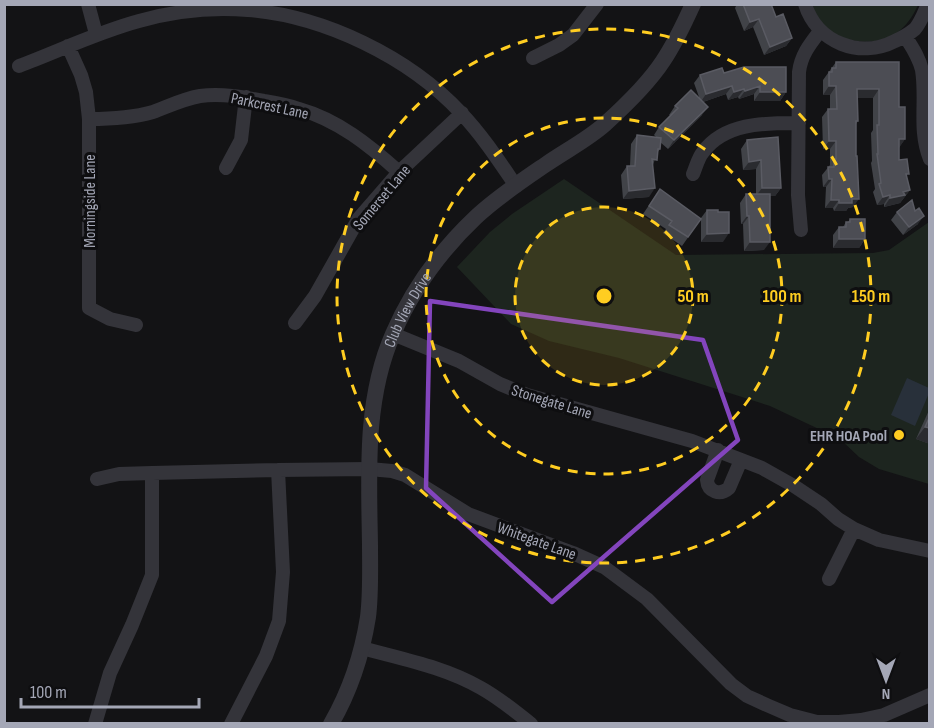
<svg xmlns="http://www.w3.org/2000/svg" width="934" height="728" font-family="'Sofia Sans Condensed',sans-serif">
	<rect width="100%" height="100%" fill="#131315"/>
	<!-- green -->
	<path fill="#1d251f" d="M813,5H918C913,16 906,27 895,34C867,51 820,39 813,5Z
		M564,179L676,255L873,253L889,250L929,222V484L879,469L859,457L840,439L770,406L619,358L549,341L511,324L457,267L490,232L512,214Z"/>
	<!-- water -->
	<path fill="#28303a" d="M907,378L929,388V393L915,426L891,415Z"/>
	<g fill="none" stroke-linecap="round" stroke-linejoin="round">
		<!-- minor -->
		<path stroke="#34343a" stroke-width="14" d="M88,4L96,34
			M805,4C817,43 860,59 895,41C902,38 909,34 915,29C921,22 924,13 928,4
			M905,36C912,47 919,57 922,70C927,100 918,130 930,159
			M68,46L81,75L86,92L89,119V308L110,319L136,325
			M533,58L559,45L573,35L597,4
			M19,66C59,51 98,32 139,21C174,11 212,7 248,10C324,16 409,57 461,113C482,135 499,161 516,186
			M89,119C110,119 132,118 153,112C169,106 183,99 200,96C221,93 243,97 264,101C276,103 288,105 299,109C338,120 369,145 399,172
			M226,168L241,140L246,97
			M693,174C696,167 698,158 703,152C725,122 766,123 799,123
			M801,230L798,195L799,72C801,55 810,44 820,31
			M295,323L315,296L359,218L399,172L462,113
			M393,334L459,361L500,384L527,395L692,441L762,468L794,486L821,504L838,519L854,529L879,540L930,551
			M718,450L707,480C708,492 720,496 729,488L741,460
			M97,479L119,474L152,473L278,470L369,469L392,471L405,475L468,514L573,553L604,567L647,599L731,684L747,696L769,706L790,715L817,722H839L861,720L884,715L930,695
			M829,579L854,529
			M362,648C402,659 445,667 481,688C499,698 515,711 531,724
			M95,724L110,673L132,625L152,575V473
			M231,724L266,656L279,621L283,572L278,470"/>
		<!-- tertiary -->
		<path stroke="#34343a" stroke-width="16" id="s1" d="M331,724C350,691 362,655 368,617C371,593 370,569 370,545C369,475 364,400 393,334C412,290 441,250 476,217C496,198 523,180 545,165C565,151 587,140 605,124C626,105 648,84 663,61C675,43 684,24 693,4"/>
	</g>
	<!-- wall -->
	<path fill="#414348" d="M737,4H771L776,17L792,38L786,46L764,55L753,27L744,31L735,8Z
		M836,62H899V107L905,139L899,147V160L907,178L910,190L900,203L884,207V204L877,205L873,192L875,189L871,163L872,161L871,133L873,130V98H858V121L856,124L853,207L848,208L846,211H834L833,208H825L826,187H823L822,175L830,165V149H823L822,117L828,109H830V95H823V80Z
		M724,73L786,92L780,101H754V94L739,99L738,97L728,100L726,94L703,102L702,115L668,149L660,142V149L657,153L653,165L649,197L623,199L621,175L627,166H630L631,144L637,135L656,137L654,135L659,127L671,116L669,115L675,106L699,97L694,83L700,75Z
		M747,140L781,188L775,196H770L764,250L744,251L743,224H741L740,203L746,194H756V169L743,170L741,149Z
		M660,189L701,219L682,246L663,233L666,229L643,214Z
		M707,210L723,242H701V218Z
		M915,211L918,224L903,235L891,220L897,212Z
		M850,219L865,239L859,248H833V235L839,227H843L846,222H848Z
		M930,408V444L916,439Z"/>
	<!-- shaded-wall -->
	<path fill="#2a2b2f" d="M759,19L753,27L744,31L750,22Z
		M792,38L786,46L764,55L770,47Z
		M732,86L726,94L700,103L706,94Z
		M760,86L754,94L739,99L745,91Z
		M829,86H836L830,95H823Z
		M744,89L738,97L728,100L734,92Z
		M857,89H879L873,98H852Z
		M760,92H786L780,101H754Z
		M708,107L702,115L668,149L674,140Z
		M899,139H905L899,148Z
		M829,141H836L830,149H823Z
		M761,160L756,169L743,170L749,162Z
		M829,179H832L826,187H823Z
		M655,188L649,197L623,199L629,191Z
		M762,188H781L775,196H756Z
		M910,190L900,203L884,207L890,198L903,192Z
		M890,195L884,204L877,205L883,197Z
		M852,199H859L853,207L848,208L846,211H834L839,203Z
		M831,200H839L833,208H825Z
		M747,216H749L743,224H741Z
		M924,216L918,224L903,235L909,227Z
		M729,233L723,242H701L707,234Z
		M839,239H865L859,248H833Z
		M750,242H770L764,250L744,251Z
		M925,427L930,428V444L916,439Z"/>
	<!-- building -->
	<path fill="#4c4d54" stroke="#5a5b63" stroke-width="1.5" d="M743,4H771L776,17L783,14L792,38L770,47L759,19L750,22Z
		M836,62H899V107H905V139H899V160L907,159L909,174H906L910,190L903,192L905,195L890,198V195L883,197L879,184L881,183L877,154H878L877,125H879V89H857L858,121H856V156H857L859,199H852V203H839V200H831L832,179H829L828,167H834V159H836V141H829L828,109H837L836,86H829V72H832V68H836Z
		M744,67H786V92H760V86L745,91L744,89L734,92L732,86L706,94L700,75L722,68L724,73Z
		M691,90L708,107L674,140L659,127L678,108L675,106Z
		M637,135L661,138L660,149H658L657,160L652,159L655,188L629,191L627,166H635Z
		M778,137L781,188H762L761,160L749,162L747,140Z
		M660,189L701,219L688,237L669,225L672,221L649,206Z
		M746,194H770V242H750L749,216H747Z
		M912,200L915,211L919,208L924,216L909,227L897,212Z
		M707,210H718V212H729V233L707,234Z
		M850,219H865V239H839V227H846V222H850Z
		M930,416V428L925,427Z"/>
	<!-- marked area -->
	<path fill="none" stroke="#8345bd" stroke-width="4.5" stroke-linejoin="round" d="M430,301L703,340L738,440L552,602L426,488Z"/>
	<!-- distance rings -->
	<circle cx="604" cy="296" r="89" fill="#ffcd21" fill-opacity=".12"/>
	<g fill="none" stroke="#ffcd21" stroke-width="3" stroke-dasharray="10 8">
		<circle cx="604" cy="296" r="89"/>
		<circle cx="604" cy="296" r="178"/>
		<circle cx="604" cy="296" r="267"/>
	</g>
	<!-- markers -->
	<circle fill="#ffcd21" stroke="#0e0e10" stroke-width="2" cx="899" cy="435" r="6"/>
	<g text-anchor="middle" stroke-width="6" stroke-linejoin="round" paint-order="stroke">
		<!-- street labels -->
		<g font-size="16" fill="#a4a7b6" stroke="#0e0e10">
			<text transform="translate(270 105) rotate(12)" y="6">Parkcrest Lane</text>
			<text transform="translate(381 197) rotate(-50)" y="6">Somerset Lane</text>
			<text transform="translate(89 201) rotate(-90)" y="6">Morningside Lane</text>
			<text dy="6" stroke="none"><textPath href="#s1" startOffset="428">Club View Drive</textPath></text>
			<text transform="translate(552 401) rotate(17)" y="6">Stonegate Lane</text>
			<text transform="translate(537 540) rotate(20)" y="6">Whitegate Lane</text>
		</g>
		<!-- poi labels -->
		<g font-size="16" font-weight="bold" fill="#a4a7b6" stroke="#0e0e10" text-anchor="end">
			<text x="887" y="441">EHR HOA Pool</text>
		</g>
	</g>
	<circle cx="604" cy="296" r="9" fill="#ffcd21" stroke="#0e0e10" stroke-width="3"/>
	<g font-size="18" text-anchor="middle" font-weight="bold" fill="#ffcd21" stroke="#0e0e10" stroke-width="6" stroke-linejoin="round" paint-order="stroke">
		<text x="693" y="302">50 m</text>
		<text x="782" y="302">100 m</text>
		<text x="871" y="302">150 m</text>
	</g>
	<!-- border -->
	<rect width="934" height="728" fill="none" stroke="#a4a7b6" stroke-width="12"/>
	<!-- north arrow -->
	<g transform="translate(886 680) rotate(180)" stroke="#0e0e10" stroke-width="4.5" paint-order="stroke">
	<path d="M0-4.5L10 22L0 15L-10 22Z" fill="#a4a7b6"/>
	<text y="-9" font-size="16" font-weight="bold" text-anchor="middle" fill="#a4a7b6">N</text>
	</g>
	<!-- scale -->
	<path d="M21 698v9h178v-9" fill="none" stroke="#a4a7b6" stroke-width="3"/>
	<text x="30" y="698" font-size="18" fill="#a4a7b6" stroke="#0e0e10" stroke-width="4.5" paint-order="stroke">100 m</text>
</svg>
